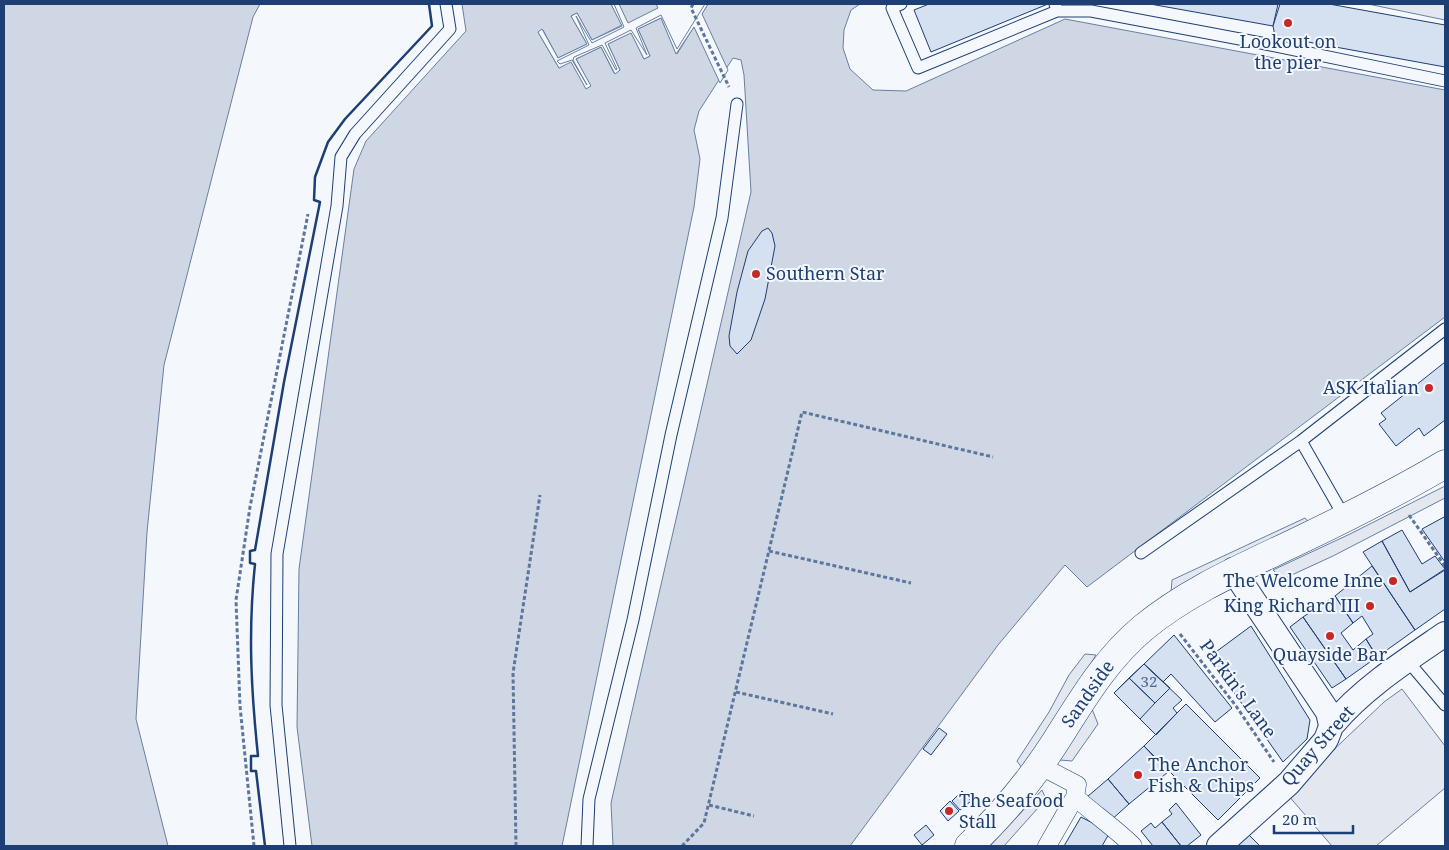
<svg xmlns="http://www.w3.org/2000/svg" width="1449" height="850" font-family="'Noto Serif',serif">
	<rect width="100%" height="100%" fill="#f4f7fb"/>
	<!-- parking -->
	<path fill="#e3e8f0" stroke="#687fa3" d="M1368,4H1445V20Z
		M1445,486V498L1333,556L1283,579L1273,570L1350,534Z
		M1305,518L1313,527L1171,593L1172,580Z
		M1085,654L1096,655L1024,771L1017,761L1049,712L1069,675Z
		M1402,689L1445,746V788L1376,846H1332L1287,794L1384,702Z
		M1092,709L1098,724L1072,761L1060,760Z
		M1042,790L1046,799L1004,846H990Z"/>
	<!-- water -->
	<path fill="#cfd7e4" stroke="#687fa3" d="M4,4H260L253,17L164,365L147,532L136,719L168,846H4Z
		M462,4H611L622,25L592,40L577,13L571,16L587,44L558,58L543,30L538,32L559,68L571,61L586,88L590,85L576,59L601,47L614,73L620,70L608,44L631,32L644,59L650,56L638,29L661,18L677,54L708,4H860L851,10L844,30L843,48L850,69L873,90L906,91L1065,19L1445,90V317L1087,587L1065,565L998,645L850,846H613L611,803L751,192L744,75L741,60L733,58L699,111L694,130L700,159L694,207L562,846H312L297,727L299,569L354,169L366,141L466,31Z
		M619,4H656L658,8L628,23Z"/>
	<!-- pier -->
	<path fill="#f4f7fb" stroke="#687fa3" d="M611,4H614L624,27L592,43L576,16L589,45L557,61L560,64L572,60L587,85L573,60L574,57L602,45L616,70L617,69L605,43L631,30L647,55L636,28L661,15L677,49L705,4H708L702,14L728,70L720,83L694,27L676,54L661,18L638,29L650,56L644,59L631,33L608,44L620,70L615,74L601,47L576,59L591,86L586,89L571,62L559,68L538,32L542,29L558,58L587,44L571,16L577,13L592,40L622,26Z"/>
	<!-- building -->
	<path fill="#d5e0f0" stroke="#1d3f73" d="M929,4H1048L931,52L914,10Z
		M1150,4H1278L1273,26Z
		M1280,4H1329L1445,25V67L1275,36L1273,26Z
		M768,228L772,233L775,246L765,299L751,340L737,354L730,346L729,336L737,292L748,251L762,231Z
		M1445,362V420L1424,436L1419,428L1396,446L1379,424L1386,419L1381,413Z
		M1444,517L1445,519V562L1422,529Z
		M1402,530L1422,564L1435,556L1445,569L1410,592L1382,541Z
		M1382,541L1410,592L1445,570V609L1415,630L1363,552Z
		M1372,566L1415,630L1377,657L1366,639L1373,634L1362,616L1353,623L1335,596Z
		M1335,596L1353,623L1341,633L1353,650L1366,639L1377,657L1346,679L1303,617Z
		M1303,617L1346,679L1332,688L1290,627Z
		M1251,626L1310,720L1307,739L1283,762L1209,657Z
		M1174,635L1232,708L1215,722L1171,674L1163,682L1144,664Z
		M1144,664L1182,700L1173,708L1177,713L1156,735L1114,693Z
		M1144,664L1170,688L1155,703L1129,678Z
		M1129,678L1155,703L1140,719L1114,693Z
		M1186,704L1260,778L1218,820L1144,746Z
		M939,728L947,734L931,755L923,749Z
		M1144,746L1168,772L1129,804L1108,779Z
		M1108,779L1129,804L1109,822L1087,797Z
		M962,791L971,801L960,810L952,801Z
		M950,801L959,811L948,821L940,811Z
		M1176,803L1201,835L1187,846H1181L1162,822L1172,814L1169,810Z
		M1081,817L1110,832L1102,846H1064Z
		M1162,822L1181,846H1153L1141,831L1151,823L1155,828Z
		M926,825L934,835L922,845L914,835Z
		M1249,835L1260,846H1237Z"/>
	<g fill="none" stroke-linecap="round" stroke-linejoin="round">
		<!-- service casing -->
		<g stroke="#1d3f73" stroke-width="13">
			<path id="service" d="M901,4L892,8L918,68L1057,11L1055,4
				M1057,11H1091L1261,43L1445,81
				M1345,518L1301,441L1445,329
				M1141,553L1301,441
				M1407,660L1445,705
				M290,846L276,705L277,554L337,206L341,157L355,134L450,29L446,4
				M587,846L589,799L633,620L671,435L722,218L737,104"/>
		</g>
		<!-- pedestrian casing -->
		<g stroke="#1d3f73" stroke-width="19">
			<path id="pedestrian" d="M1039,765L1077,785L1075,797C1094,814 1115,828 1133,846
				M1047,846L1075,797"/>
		</g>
		<!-- minor casing -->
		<g stroke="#1d3f73" stroke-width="26">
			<path id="minor" d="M1233,570L1328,712L1331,725
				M1219,846L1289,783L1325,741C1329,735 1329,728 1333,724C1363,688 1407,660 1445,634"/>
		</g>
		<!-- tertiary casing -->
		<g stroke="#1d3f73" stroke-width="29">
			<path id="tertiary" d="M969,846C1002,815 1031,780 1056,741C1082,700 1105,660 1143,628C1189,590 1244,567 1298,541C1348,517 1398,492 1445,464"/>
		</g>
		<!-- path -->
		<path stroke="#5e769c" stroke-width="3" stroke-dasharray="4 2.5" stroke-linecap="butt" d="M693,4L691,8L729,87
			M1409,515L1445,566
			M769,551L911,583
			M1180,634L1236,706L1274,762
			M736,692L833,714
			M709,805L754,816
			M254,846L240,706L236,600L250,507L308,214
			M516,846L513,673L540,495
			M682,846L704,823L802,412L993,457"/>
		<!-- service -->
		<use href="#service" stroke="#f4f7fb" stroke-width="11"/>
		<!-- pedestrian -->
		<use href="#pedestrian" stroke="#f4f7fb" stroke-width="18"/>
		<!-- minor -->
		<use href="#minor" stroke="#f4f7fb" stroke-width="24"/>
		<!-- tertiary -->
		<use href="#tertiary" stroke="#f4f7fb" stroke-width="28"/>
		<!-- wall -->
		<path stroke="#1d3f73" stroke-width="2.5" d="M265,846L256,771H251V756H258C251,689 248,631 255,564L250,563V551L255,550L284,382L320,202L314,200L315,177L328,142L345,119L432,26L429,4"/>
	</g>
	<!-- markers -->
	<g fill="#c62828" stroke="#f4f7fb" stroke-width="2">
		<circle cx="1288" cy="23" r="5"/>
		<circle cx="756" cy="274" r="5"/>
		<circle cx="1429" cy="388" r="5"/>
		<circle cx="1393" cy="581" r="5"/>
		<circle cx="1370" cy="606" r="5"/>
		<circle cx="1330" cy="636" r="5"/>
		<circle cx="1138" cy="775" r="5"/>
		<circle cx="949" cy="811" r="5"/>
	</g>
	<g text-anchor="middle" stroke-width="4" stroke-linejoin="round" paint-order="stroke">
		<!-- number labels -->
		<g font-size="15" fill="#4b6792">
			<text x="1149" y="687">32</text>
		</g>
		<!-- poi labels -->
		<g font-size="18" fill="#1d3f73" stroke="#f4f7fb" text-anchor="start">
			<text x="1288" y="48" text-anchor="middle">Lookout on<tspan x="1288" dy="21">the pier</tspan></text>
			<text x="766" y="280">Southern Star</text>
			<text x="1419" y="394" text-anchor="end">ASK Italian</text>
			<text x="1383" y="587" text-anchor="end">The Welcome Inne</text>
			<text x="1360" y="612" text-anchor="end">King Richard III</text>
			<text x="1330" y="661" text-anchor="middle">Quayside Bar</text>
			<text x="1148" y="771">The Anchor<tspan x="1148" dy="21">Fish &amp; Chips</tspan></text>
			<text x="959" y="807">The Seafood<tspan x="959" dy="21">Stall</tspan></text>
		</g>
		<!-- street labels -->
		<g font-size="18" fill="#1d3f73" stroke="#f4f7fb">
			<text transform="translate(1238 689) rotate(54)" y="6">Parkin's Lane</text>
			<text transform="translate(1088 694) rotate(-55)" y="6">Sandside</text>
			<text transform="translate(1318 746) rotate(-49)" y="6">Quay Street</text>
		</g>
	</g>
	<!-- border -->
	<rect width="1449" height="850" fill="none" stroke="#1d3f73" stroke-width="10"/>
	<!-- scale -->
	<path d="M1274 825v8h79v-8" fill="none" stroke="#1d3f73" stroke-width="2.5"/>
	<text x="1282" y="825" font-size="15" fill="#1d3f73" stroke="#f4f7fb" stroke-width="4" paint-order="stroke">20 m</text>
</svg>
